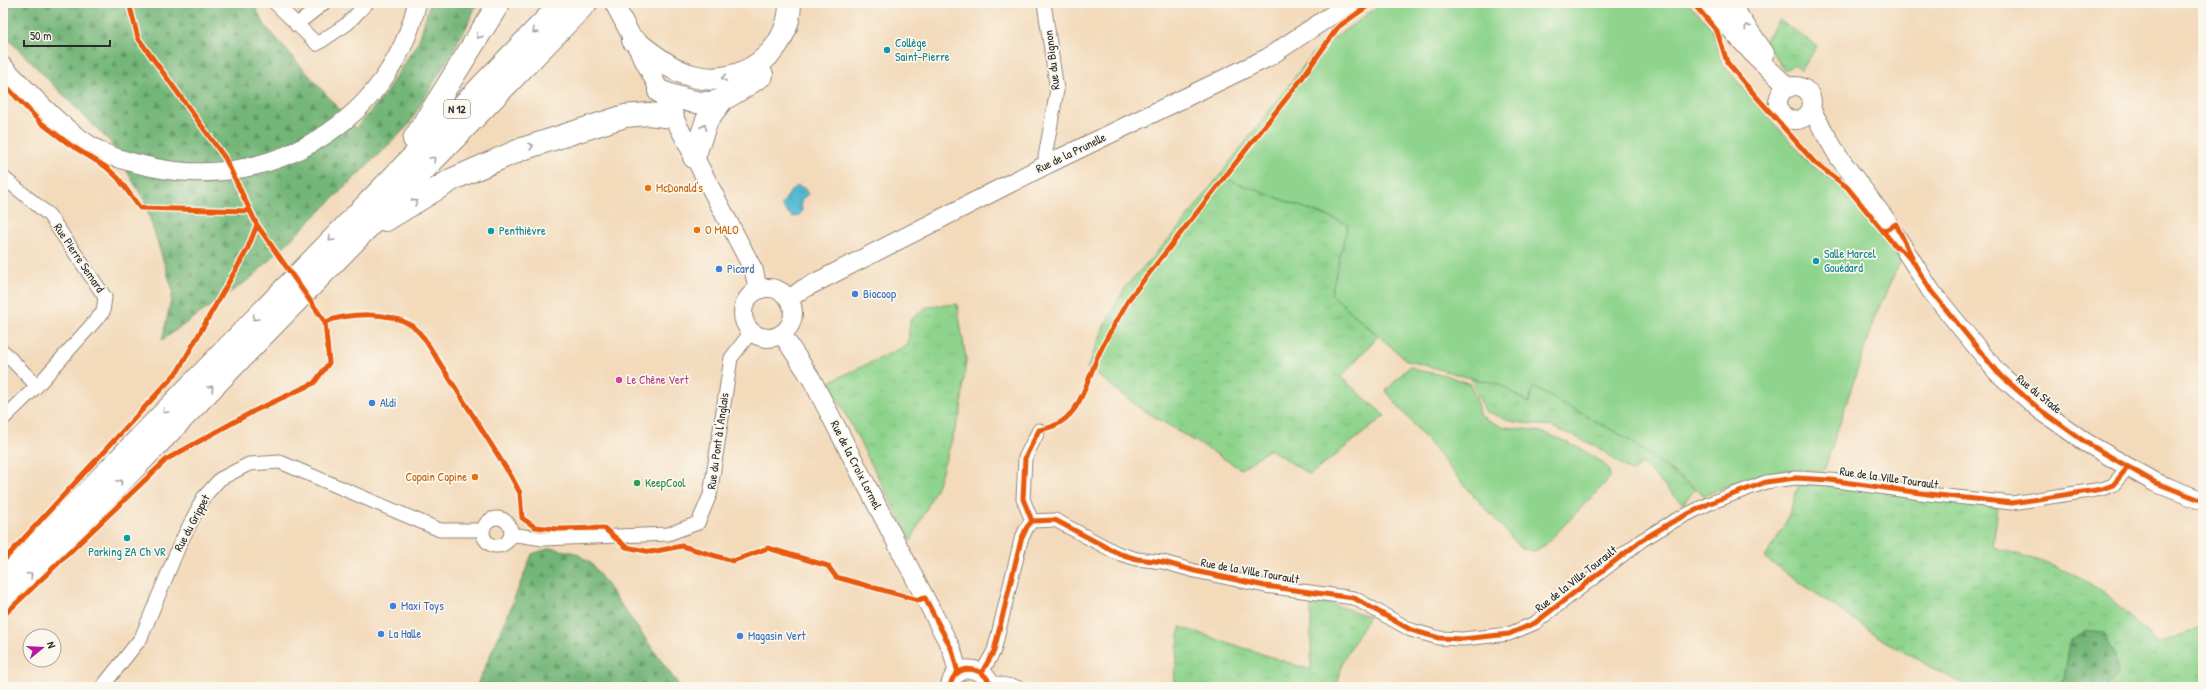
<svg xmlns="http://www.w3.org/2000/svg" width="2206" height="690" font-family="'Patrick Hand',sans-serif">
	<defs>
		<pattern id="grass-tufts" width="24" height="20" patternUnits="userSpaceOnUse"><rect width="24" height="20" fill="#8fd48d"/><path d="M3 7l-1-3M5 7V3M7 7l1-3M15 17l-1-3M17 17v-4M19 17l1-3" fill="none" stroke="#7cb67a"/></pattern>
		<pattern id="forest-firs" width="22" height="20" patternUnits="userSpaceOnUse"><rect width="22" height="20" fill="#73b678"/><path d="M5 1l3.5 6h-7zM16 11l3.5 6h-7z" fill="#5f9463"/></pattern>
		<pattern id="water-ripples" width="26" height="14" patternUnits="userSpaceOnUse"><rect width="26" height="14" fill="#52b9d0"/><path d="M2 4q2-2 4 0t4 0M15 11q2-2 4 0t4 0" fill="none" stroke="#4497a9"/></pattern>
	</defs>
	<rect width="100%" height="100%" fill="#fbf7ec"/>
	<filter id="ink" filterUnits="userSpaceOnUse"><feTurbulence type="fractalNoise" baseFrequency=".025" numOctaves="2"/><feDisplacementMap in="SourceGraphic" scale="8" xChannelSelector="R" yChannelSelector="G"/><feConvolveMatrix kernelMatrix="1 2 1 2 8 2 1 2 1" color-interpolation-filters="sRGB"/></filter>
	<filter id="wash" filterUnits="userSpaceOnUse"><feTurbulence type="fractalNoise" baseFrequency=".012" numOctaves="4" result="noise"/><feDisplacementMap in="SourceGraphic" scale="16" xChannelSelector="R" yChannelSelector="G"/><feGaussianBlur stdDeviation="0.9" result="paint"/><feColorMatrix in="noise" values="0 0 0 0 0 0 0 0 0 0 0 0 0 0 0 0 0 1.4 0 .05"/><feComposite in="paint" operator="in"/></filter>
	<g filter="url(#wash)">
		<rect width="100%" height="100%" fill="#f3dabb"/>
		<!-- grass -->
		<path fill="url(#grass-tufts)" stroke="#5d805c" d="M1779,20L1817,46L1801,71L1794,64L1785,71L1765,41Z
			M1221,174L1229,180L1349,224L1331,294L1378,336L1341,377L1385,416L1310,475L1270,449L1241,469L1140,408L1099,376L1087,369L1105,324L1126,286L1177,230Z
			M957,304L966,359L961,411L938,484L911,541L829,382L908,345L910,320L927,307Z
			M1470,378L1497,383L1529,403L1533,387L1625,437L1695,489L1683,504L1642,464L1632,472L1596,446L1550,426L1514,422L1485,411Z
			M1821,484L1998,507L1993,547C2030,558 2069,568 2101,591C2122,607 2139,626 2157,644L2203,626V687H2107L2118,674L2071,639L2064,678L2060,687H1968L1883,640L1765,558L1786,522L1799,485Z
			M1311,602L1327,603L1369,616L1343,661L1337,687H1173L1180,627L1311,670Z"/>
		<!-- forest -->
		<path fill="url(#forest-firs)" stroke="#4f7052" d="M3,3H253L266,27L356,128L383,97L419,40L430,3H477L466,28L408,126L251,278L162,340L173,291L144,200L110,142L3,34Z
			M551,548L576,553L592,564L680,687H476L505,622L532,554Z
			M2086,631L2104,633L2115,656L2118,674L2107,687H2060L2064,678L2071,639Z"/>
		<!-- park -->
		<path fill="#8fd48d" stroke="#5d805c" d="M1383,3H1688L1712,28L1720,59L1729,72L1812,166L1844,187L1883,235L1901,260L1875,316L1824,471L1787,469L1729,485L1705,496L1625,437L1533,387L1529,403L1497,383L1470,378L1406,360L1331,294L1348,224L1229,180L1221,174L1314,52Z
			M1410,366L1420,371L1445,375L1470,384L1476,398L1479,414C1499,431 1514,426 1537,431C1553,434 1595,455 1606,466C1609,470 1610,473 1610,478L1545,545L1535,551L1522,549L1458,478L1386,391Z"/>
		<!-- water -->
		<path fill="url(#water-ripples)" stroke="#3e727e" d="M797,186L804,188L808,194L801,200L802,212L798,216L792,217L781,206L791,191Z"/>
	</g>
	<g filter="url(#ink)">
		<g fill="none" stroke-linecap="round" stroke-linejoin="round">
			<!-- street casing -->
			<g stroke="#8f8273" stroke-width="15">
				<path id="street" d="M275,3L317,44L347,24L367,3
					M1044,3L1057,90L1045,157L1048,164
					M296,25L324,3
					M3,177L49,215L105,297L103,312L37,386L3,419
					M3,351L37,386
					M483 532a14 14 0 1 1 28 0a14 14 0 1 1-28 0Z
					M1032,521L1023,499L1025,458L1039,430
					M511,534L543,539L668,534L698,523L710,495L731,358L751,332
					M982,672L994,651L1021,540L1027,527L1032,521L1055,520L1117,553L1137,559L1163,562L1195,571L1265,586L1354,598L1411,630L1439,638L1463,639L1509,634L1535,623L1642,540L1672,522L1710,503L1766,482L1796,478L1830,480L1928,494L2012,503L2102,489L2113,485L2128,467
					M990,682L1017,687
					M102,687L141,638L180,544L203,498L220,479L249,464L280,462L440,530H483"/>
			</g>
			<!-- secondary casing -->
			<g stroke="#8f8273" stroke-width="20">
				<path id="secondary" d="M614,3L754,271L758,290
					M1707,3L1753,54L1789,88
					M1730,3L1765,53
					M3,66C33,96 61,129 98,150C115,159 137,164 156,168C272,191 391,120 417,3
					M1778 103a17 17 0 1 1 34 0a17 17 0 1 1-34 0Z
					M1811,109L1838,156L1886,220L1931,291L1997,372L2039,409L2085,442L2154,482L2203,501
					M743 313a25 25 0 1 1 50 0a25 25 0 1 1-50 0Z
					M789,299L803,289L1048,164L1267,58L1350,3
					M782,334L812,380L952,650L958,673
					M950,687C953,662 986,665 991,687"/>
			</g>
			<!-- highway casing -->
			<g stroke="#8f8273" stroke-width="24">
				<path id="highway" d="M633,40C651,53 670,70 693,76C740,89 790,53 790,3
					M659,91C715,111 714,106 762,75
					M414,139L499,3
					M694,157L707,120L722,100
					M386,220L453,179L522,149L625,116L648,114L673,117
					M3,579L562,3
					M3,603L586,3"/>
			</g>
			<!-- street -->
			<use href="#street" stroke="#fff" stroke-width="13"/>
			<!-- secondary -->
			<use href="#secondary" stroke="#fff" stroke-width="18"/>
			<!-- highway -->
			<use href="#highway" stroke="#fff" stroke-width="22"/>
			<!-- cycleway casing -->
			<g stroke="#fbf7ec" stroke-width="8">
				<path id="cycleway" d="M1693,3L1717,31L1727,62L1746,85L1815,163L1847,187L1896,247L1904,252L1914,263L1931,291L1997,372L2039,409L2085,442L2154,482L2203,501
					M3,83L40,122L69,144L106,167L118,178L140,208L249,211
					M1884,231L1896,224L1912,257
					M325,322C349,313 388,311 411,325C416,328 420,334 424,338L511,476L520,493L522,518L535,527L558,529L604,528L626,547L651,552L682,546L733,561L768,548L828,566L836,577L918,600L925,598L952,650L958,673
					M1032,521L1023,499L1025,458L1039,430C1080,424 1084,387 1098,356C1107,336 1118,318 1129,299L1300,81L1338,27L1372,3
					M3,561L178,371L247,250L257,225
					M3,616L167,459L254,411L314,383L329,363L325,322L257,225L225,158L138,38L129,3
					M982,672L994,651L1021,540L1027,527L1032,521L1055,520L1117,553L1137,559L1163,562L1195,571L1265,586L1354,598L1411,630L1439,638L1463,639L1509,634L1535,623L1642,540L1672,522L1710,503L1766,482L1796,478L1830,480L1928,494L2012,503L2102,489L2113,485L2128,467
					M950,687C953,662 986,665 991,687"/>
			</g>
			<!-- cycleway -->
			<use href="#cycleway" stroke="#e8590c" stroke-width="5"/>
		</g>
		<!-- one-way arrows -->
		<defs><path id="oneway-chevron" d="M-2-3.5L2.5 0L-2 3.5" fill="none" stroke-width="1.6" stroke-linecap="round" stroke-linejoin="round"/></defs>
		<g stroke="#a0a0a0">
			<use href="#oneway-chevron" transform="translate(1747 27) rotate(-125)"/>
			<use href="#oneway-chevron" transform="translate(535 31) rotate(135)"/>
			<use href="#oneway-chevron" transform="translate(479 36) rotate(122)"/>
			<use href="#oneway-chevron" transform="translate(724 78) rotate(171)"/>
			<use href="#oneway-chevron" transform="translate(704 127) rotate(-68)"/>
			<use href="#oneway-chevron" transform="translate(531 146) rotate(-19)"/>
			<use href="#oneway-chevron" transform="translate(433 159) rotate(-46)"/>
			<use href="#oneway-chevron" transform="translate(415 202) rotate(-31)"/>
			<use href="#oneway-chevron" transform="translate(331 239) rotate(134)"/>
			<use href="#oneway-chevron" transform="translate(255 318) rotate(134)"/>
			<use href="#oneway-chevron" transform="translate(211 388) rotate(-46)"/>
			<use href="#oneway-chevron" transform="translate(165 411) rotate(134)"/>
			<use href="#oneway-chevron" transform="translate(120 482) rotate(-46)"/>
			<use href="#oneway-chevron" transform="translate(30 575) rotate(-46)"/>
		</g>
	</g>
	<!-- markers -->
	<g fill="#0f9aa8" stroke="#fbf7ec" stroke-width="1.5">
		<circle cx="887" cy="50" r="4"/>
		<circle cx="491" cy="231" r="4"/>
		<circle cx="1816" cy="261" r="4"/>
		<circle cx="127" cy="538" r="4"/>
	</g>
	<g fill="#e8710a" stroke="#fbf7ec" stroke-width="1.5">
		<circle cx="648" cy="188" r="4"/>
		<circle cx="697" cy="230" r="4"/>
		<circle cx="475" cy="477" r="4"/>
	</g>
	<g fill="#3f7fe0" stroke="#fbf7ec" stroke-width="1.5">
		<circle cx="719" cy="269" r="4"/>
		<circle cx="855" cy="294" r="4"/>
		<circle cx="372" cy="403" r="4"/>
		<circle cx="393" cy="606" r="4"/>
		<circle cx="381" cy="634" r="4"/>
		<circle cx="740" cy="636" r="4"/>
	</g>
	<circle fill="#d1479c" stroke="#fbf7ec" stroke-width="1.5" cx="619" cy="380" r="4"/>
	<circle fill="#2e9e5b" stroke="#fbf7ec" stroke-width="1.5" cx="637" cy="483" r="4"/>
	<g text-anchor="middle" stroke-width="3.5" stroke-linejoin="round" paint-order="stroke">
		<!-- shield labels -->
		<rect fill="#fbf7ec" stroke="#696865" stroke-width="1" x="444" y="100" width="26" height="18" rx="3"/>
		<g font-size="11" font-weight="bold" fill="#2b2b2b">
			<text x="457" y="113">N 12</text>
		</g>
		<!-- culture labels -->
		<g font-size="12" fill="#0d838f" stroke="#fbf7ec" text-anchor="start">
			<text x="895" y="47">Collège<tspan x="895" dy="14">Saint-Pierre</tspan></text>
			<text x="499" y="235">Penthièvre</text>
			<text x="1824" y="258">Salle Marcel<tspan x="1824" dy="14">Gouédard</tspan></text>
			<text x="127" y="556" text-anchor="middle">Parking ZA Ch VR</text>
		</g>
		<!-- street labels -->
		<g font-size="12" fill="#2b2b2b" stroke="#fbf7ec">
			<text transform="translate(1052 60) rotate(-97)" y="4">Rue du Bignon</text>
			<text transform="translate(1071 153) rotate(-26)" y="4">Rue de la Prunelle</text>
			<text transform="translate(79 258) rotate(56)" y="4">Rue Pierre Semard</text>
			<text transform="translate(2039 394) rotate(39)" y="4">Rue du Stade</text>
			<text transform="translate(718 441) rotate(-82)" y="4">Rue du Pont à l'Anglais</text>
			<text transform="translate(856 465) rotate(63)" y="4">Rue de la Croix Lormel</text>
			<text transform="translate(1889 478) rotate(8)" y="4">Rue de la Ville Tourault</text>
			<text transform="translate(192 523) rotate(-62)" y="4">Rue du Grippet</text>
			<text transform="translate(1250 571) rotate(10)" y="4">Rue de la Ville Tourault</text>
			<text transform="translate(1576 579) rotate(-38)" y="4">Rue de la Ville Tourault</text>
		</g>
		<!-- food labels -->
		<g font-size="12" fill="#c56008" stroke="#fbf7ec" text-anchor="start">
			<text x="656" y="192">McDonald's</text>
			<text x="705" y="234">O MALO</text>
			<text x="467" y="481" text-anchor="end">Copain Copine</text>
		</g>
		<!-- shop labels -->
		<g font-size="12" fill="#366cbe" stroke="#fbf7ec" text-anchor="start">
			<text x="727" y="273">Picard</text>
			<text x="863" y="298">Biocoop</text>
			<text x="380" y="407">Aldi</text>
			<text x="401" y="610">Maxi Toys</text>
			<text x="389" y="638">La Halle</text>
			<text x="748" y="640">Magasin Vert</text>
		</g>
		<!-- hotel labels -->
		<g font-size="12" fill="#b23c85" stroke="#fbf7ec" text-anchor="start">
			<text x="627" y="384">Le Chêne Vert</text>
		</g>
		<!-- leisure labels -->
		<g font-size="12" fill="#27864d" stroke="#fbf7ec" text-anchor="start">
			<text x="645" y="487">KeepCool</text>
		</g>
	</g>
	<!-- margin -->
	<rect width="2206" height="690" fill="none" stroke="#fbf7ec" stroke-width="16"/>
	<!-- north arrow -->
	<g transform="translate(42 648) rotate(72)"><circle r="19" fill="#fbf7ec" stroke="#a8a59f"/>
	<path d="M0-3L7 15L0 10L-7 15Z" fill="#b5179e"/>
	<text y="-6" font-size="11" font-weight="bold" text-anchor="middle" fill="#2b2b2b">N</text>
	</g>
	<!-- scale -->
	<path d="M24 40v6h86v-6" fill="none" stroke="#2b2b2b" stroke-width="2"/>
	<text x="30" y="40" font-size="12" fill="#2b2b2b" stroke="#fbf7ec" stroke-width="3" paint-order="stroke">50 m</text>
</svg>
